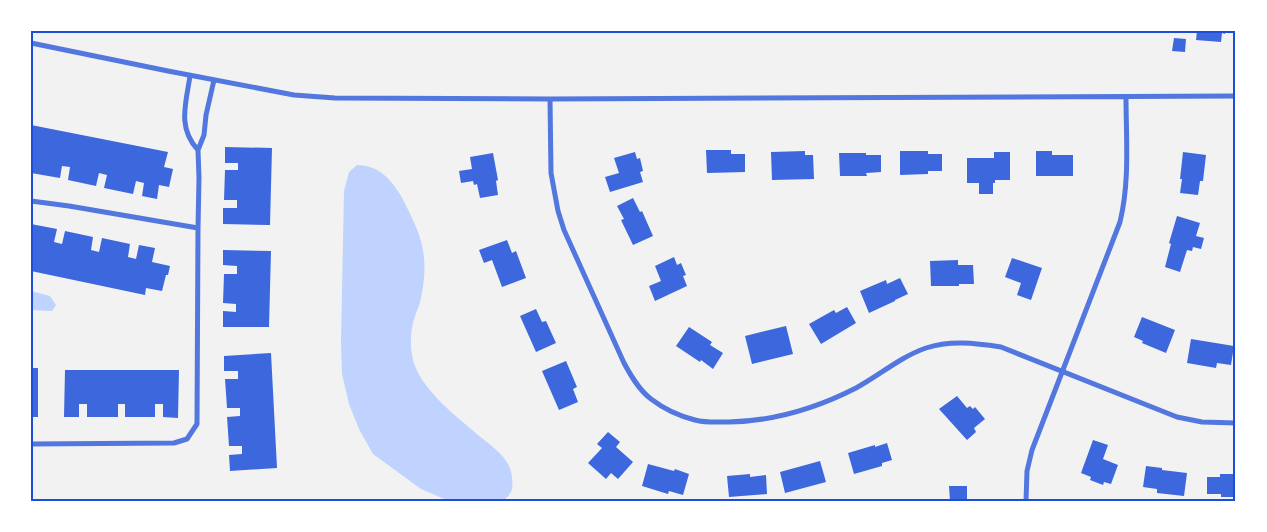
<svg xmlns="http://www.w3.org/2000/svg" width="1267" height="532" font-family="'Archivo Narrow',sans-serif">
	<rect width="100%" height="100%" fill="#f2f2f2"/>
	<!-- water -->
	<path fill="#bfd3fe" d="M357,165C378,165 391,179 401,196C421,234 430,254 421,298C420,305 416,312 414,319C410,333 410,346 413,360C421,391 460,419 483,439C493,447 504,455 509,466C512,472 514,485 511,492C509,495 506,498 504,501H449L421,489L373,454L359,429L349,404L342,374L341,342L344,191L349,172Z
		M31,291L50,296L56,305L52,311L31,310Z"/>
	<!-- building -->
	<path fill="#3d67dc" d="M1197,31H1225V34L1222,33L1221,42L1196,40Z
		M1174,38L1186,39L1185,52L1172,51Z
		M31,125L168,152L164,167L173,169L169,187L159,185L157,199L142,196L144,183L136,181L133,194L104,188L107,175L99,173L96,186L68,180L70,167L62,166L60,178L31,173L33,160L31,159Z
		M225,147L272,148L270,225L223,224V208H237V200H224L225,170H238V163H225Z
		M706,150H731V154H745V172L707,173Z
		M805,151V155H813L814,179L772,180L771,152Z
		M900,151H928V154H942V171H928V174L900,175Z
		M1036,151H1052V155H1073V176H1036Z
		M635,152L637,159L640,158L643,171L640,172L643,182L610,192L605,177L619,173L614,158Z
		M994,152H1010V180H995V183H993V194H979V183H967V158H994Z
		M1183,152L1206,155L1203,181H1200L1198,195L1180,193L1182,179H1180Z
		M493,153L498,180L496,181L498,195L480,198L477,184L474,185L473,181L461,183L459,171L472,169L470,157Z
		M839,153H866V155H881V172L866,173L867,176H840Z
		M633,198L640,212L642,211L653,236L633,245L621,220L624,219L617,206Z
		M1177,216L1200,223L1196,236L1204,238L1201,249L1193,247L1192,251L1187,250L1180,272L1165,267L1171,244L1169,243Z
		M31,224L57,229L54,242L62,244L65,231L93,237L91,250L99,252L102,238L130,244L128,257L136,259L139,245L155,248L152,262L170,266L168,275H166L162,291L146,288L145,295L31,271Z
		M507,240L512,253L516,251L526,278L502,287L492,260L484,263L479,250Z
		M223,250L271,251L269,327H223V311L236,312V304L223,303L224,274H237V266L223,265Z
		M674,257L677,265L681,263L686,275L683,276L687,286L655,301L649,286L661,281L655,266Z
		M1012,258L1042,268L1031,300L1017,295L1021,283L1005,277Z
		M958,260V265H973L974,284H959V286H931L930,261Z
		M900,278L908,294L895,300V301L869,313L860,291L886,280L887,284Z
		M847,307L856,323L821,344L809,324L834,310L836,313Z
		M536,309L542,322L546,321L556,343L536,352L520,316Z
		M1142,317L1175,330L1166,353L1142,343L1143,341L1134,337Z
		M786,326L793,354L752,364L745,336Z
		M689,327L712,342L710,345L723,353L713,369L701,360L700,362L676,346Z
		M1191,339L1234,346L1231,365L1217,363L1216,368L1187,363Z
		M271,353L277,468L230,471L229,455L242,454V446H229L227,417L240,416V408H227L225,379H238V371H224V356Z
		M566,361L577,387L573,389L578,402L559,410L542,371Z
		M31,368H38V417H31Z
		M65,370H179L178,418L163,417V404H155V417H125V404H118V417H87V404H79V417H64Z
		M957,396L967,408L970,406L973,409L975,407L985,419L974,428L976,432L967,440L939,409Z
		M608,432L620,442L616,447L633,462L618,479L611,473L606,479L588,463L602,448L597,444Z
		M1093,440L1108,445L1103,459L1118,465L1111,484L1104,482L1103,485L1090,480L1091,477L1081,473Z
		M887,443L892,460L882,463V466L854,474L848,453L875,445V447Z
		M820,461L826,482L785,493L780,472Z
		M648,464L674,471L675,469L689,474L683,495L669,491L668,494L642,486Z
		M1146,466L1162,468V470L1187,473L1184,496L1157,493V489L1143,487Z
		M750,474V477L766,475L767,494L729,497L727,476Z
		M1220,474H1236V497H1221V494H1207V477H1220Z
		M949,486H967V501H950Z"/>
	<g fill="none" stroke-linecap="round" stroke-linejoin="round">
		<!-- minor -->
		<path stroke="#5277de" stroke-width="5" d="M31,43L168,71L294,95L335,98L550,99L1236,96
			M190,76C186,103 177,128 198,150L204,135L206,115L214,80
			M550,99L551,173L558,211L564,230L624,363C631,376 639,390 651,399C664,409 679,416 695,420C706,423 718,422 729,422C774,421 817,408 856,388C880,375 900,357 926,348C950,340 975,343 1001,347L1177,417L1202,422L1236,423
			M31,201L69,206L198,228
			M31,444L174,443L187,439L197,424L198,228L199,178L198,150
			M1026,501L1027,471L1032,450L1120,222C1130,181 1126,138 1126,97"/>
	</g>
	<!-- border -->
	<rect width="1267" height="532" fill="none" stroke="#ffffff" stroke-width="65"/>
	<rect x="32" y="32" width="1202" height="468" fill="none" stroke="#1d4ed8" stroke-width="2"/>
</svg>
